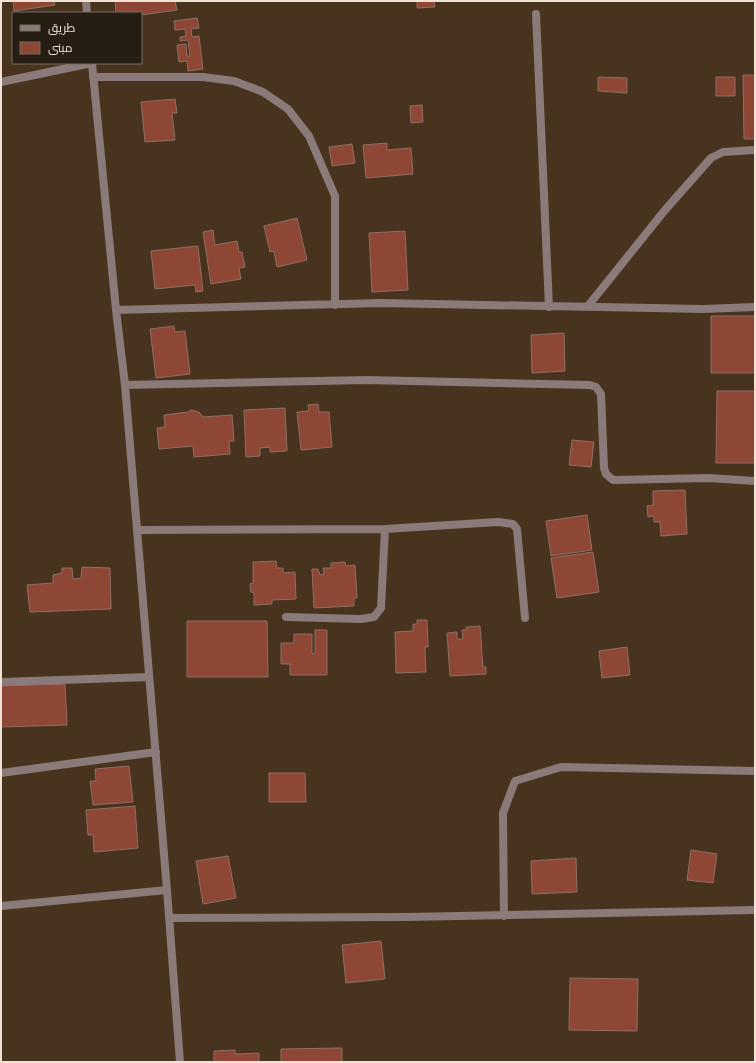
<svg xmlns="http://www.w3.org/2000/svg" width="756" height="1063" font-family="Helvetica,Cairo,sans-serif">
	<rect width="100%" height="100%" fill="#47331e"/>
	<!-- building -->
	<path fill="#8e4735" stroke="#906f66" d="M13,1H54L55,5L14,11Z
		M115,1H175L177,10L141,15V13H116Z
		M417,1H439L434,2L435,7L417,8Z
		M197,18L199,28L191,29L192,37L199,36L203,69L188,71L187,61L179,62L177,45L186,44L187,56H190L188,40L180,41V37L186,36L185,29L175,30L174,21Z
		M743,75H755V139H744Z
		M598,77L627,78V93L598,91Z
		M716,77H735V96H716Z
		M175,99L177,113H172L175,140L145,142L141,102Z
		M422,105L423,122L411,123L410,106Z
		M387,143V150L411,148L413,174L366,178L363,145Z
		M352,144L355,163L332,166L329,147Z
		M297,218L307,260L277,267L274,251L270,252L264,226Z
		M213,230L215,245L237,241L239,252H242L245,267L239,268L241,279L211,284L203,232Z
		M405,231L408,290L372,292L369,233Z
		M198,246L203,291L196,292L195,285L155,289L151,251Z
		M711,316H755V373H711Z
		M174,326L175,332L185,331L190,374L156,378L150,329Z
		M564,333L565,371L532,373L531,335Z
		M717,391H755V463H716Z
		M318,404L319,412H329L332,447L301,450L297,412L309,411L308,405Z
		M285,408L287,451L270,452V447L260,448V456L246,457L244,410Z
		M191,410L199,412L203,417L232,415L234,441H229L230,454L194,457L193,446L159,449L157,428L165,427L164,415L188,412Z
		M572,440L594,442L591,467L569,465Z
		M685,490L687,534L661,536L660,522H654V516L648,517L647,506L653,505V491Z
		M587,515L592,550L551,556L546,521Z
		M593,552L599,592L557,598L551,558Z
		M276,561L277,568H283V573L295,572L296,599L272,600V604L254,605V593L251,592L250,584L253,583V562Z
		M345,562L346,566L355,565L357,598H354V606L314,608L312,569H318L320,575L324,574L323,568H331V563Z
		M82,567L110,568L111,609L30,612L27,585L53,583V575L62,573V568H72L73,579L81,578Z
		M417,620H427L428,647H425L426,672L396,673L395,632L413,631V624H417Z
		M187,621H267L268,677H187Z
		M480,626L483,667H486V674L450,676L447,633L457,632V639H463L462,630H466V627Z
		M315,630H327V675H290V664H281V643H294V634H312V654L315,653Z
		M627,647L630,675L602,678L599,651Z
		M65,684L67,725L1,727V686Z
		M129,766L133,802L93,805L90,781H96L95,769Z
		M269,773H305L306,802H269Z
		M135,806L138,848L94,852L93,835H88L86,810Z
		M691,850L717,854L713,883L687,880Z
		M228,856L236,898L203,904L196,861Z
		M576,858L577,892L532,894L531,861Z
		M381,941L385,979L346,983L342,945Z
		M570,978L638,979L637,1031L569,1030Z
		M342,1048V1062H281V1049Z
		M235,1050V1054L259,1053V1062H214V1051Z"/>
	<g fill="none" stroke-linecap="round" stroke-linejoin="round">
		<!-- street -->
		<path stroke="#8a7a79" stroke-width="8" d="M86,1L87,13
			M536,14L549,307
			M92,63L116,310L125,385L167,890L180,1062
			M93,77H203L234,81L263,92L288,109L309,136L335,196V305
			M1,82L92,63
			M588,306L665,210L711,158L723,152L755,150
			M116,310L381,303L703,309L755,307
			M125,385L366,380L590,385L596,387L601,394L604,468L606,474L613,480L709,478L755,481
			M137,530L385,529L498,522L513,524L517,529L525,618
			M286,617L361,619L374,617L381,608L385,529
			M1,682L149,677
			M1,773L156,752
			M1,906L167,890
			M504,916L503,813L515,781L561,767L755,771
			M169,918L406,917L755,910"/>
	</g>
	<!-- border -->
	<rect width="756" height="1063" fill="none" stroke="#f0e3d6" stroke-width="4"/>
	<!-- legend -->
	<rect x="12" y="12" width="130" height="52" fill="#261d13" stroke="#776c61"/>
	<rect x="20" y="25" width="20" height="6" fill="#8a7a79" stroke="#776c61"/>
	<text x="48" y="32" font-size="12" fill="#f0e3d6">طريق</text>
	<rect x="20" y="42" width="20" height="12" fill="#8e4735" stroke="#776c61"/>
	<text x="48" y="52" font-size="12" fill="#f0e3d6">مبنى</text>
</svg>
